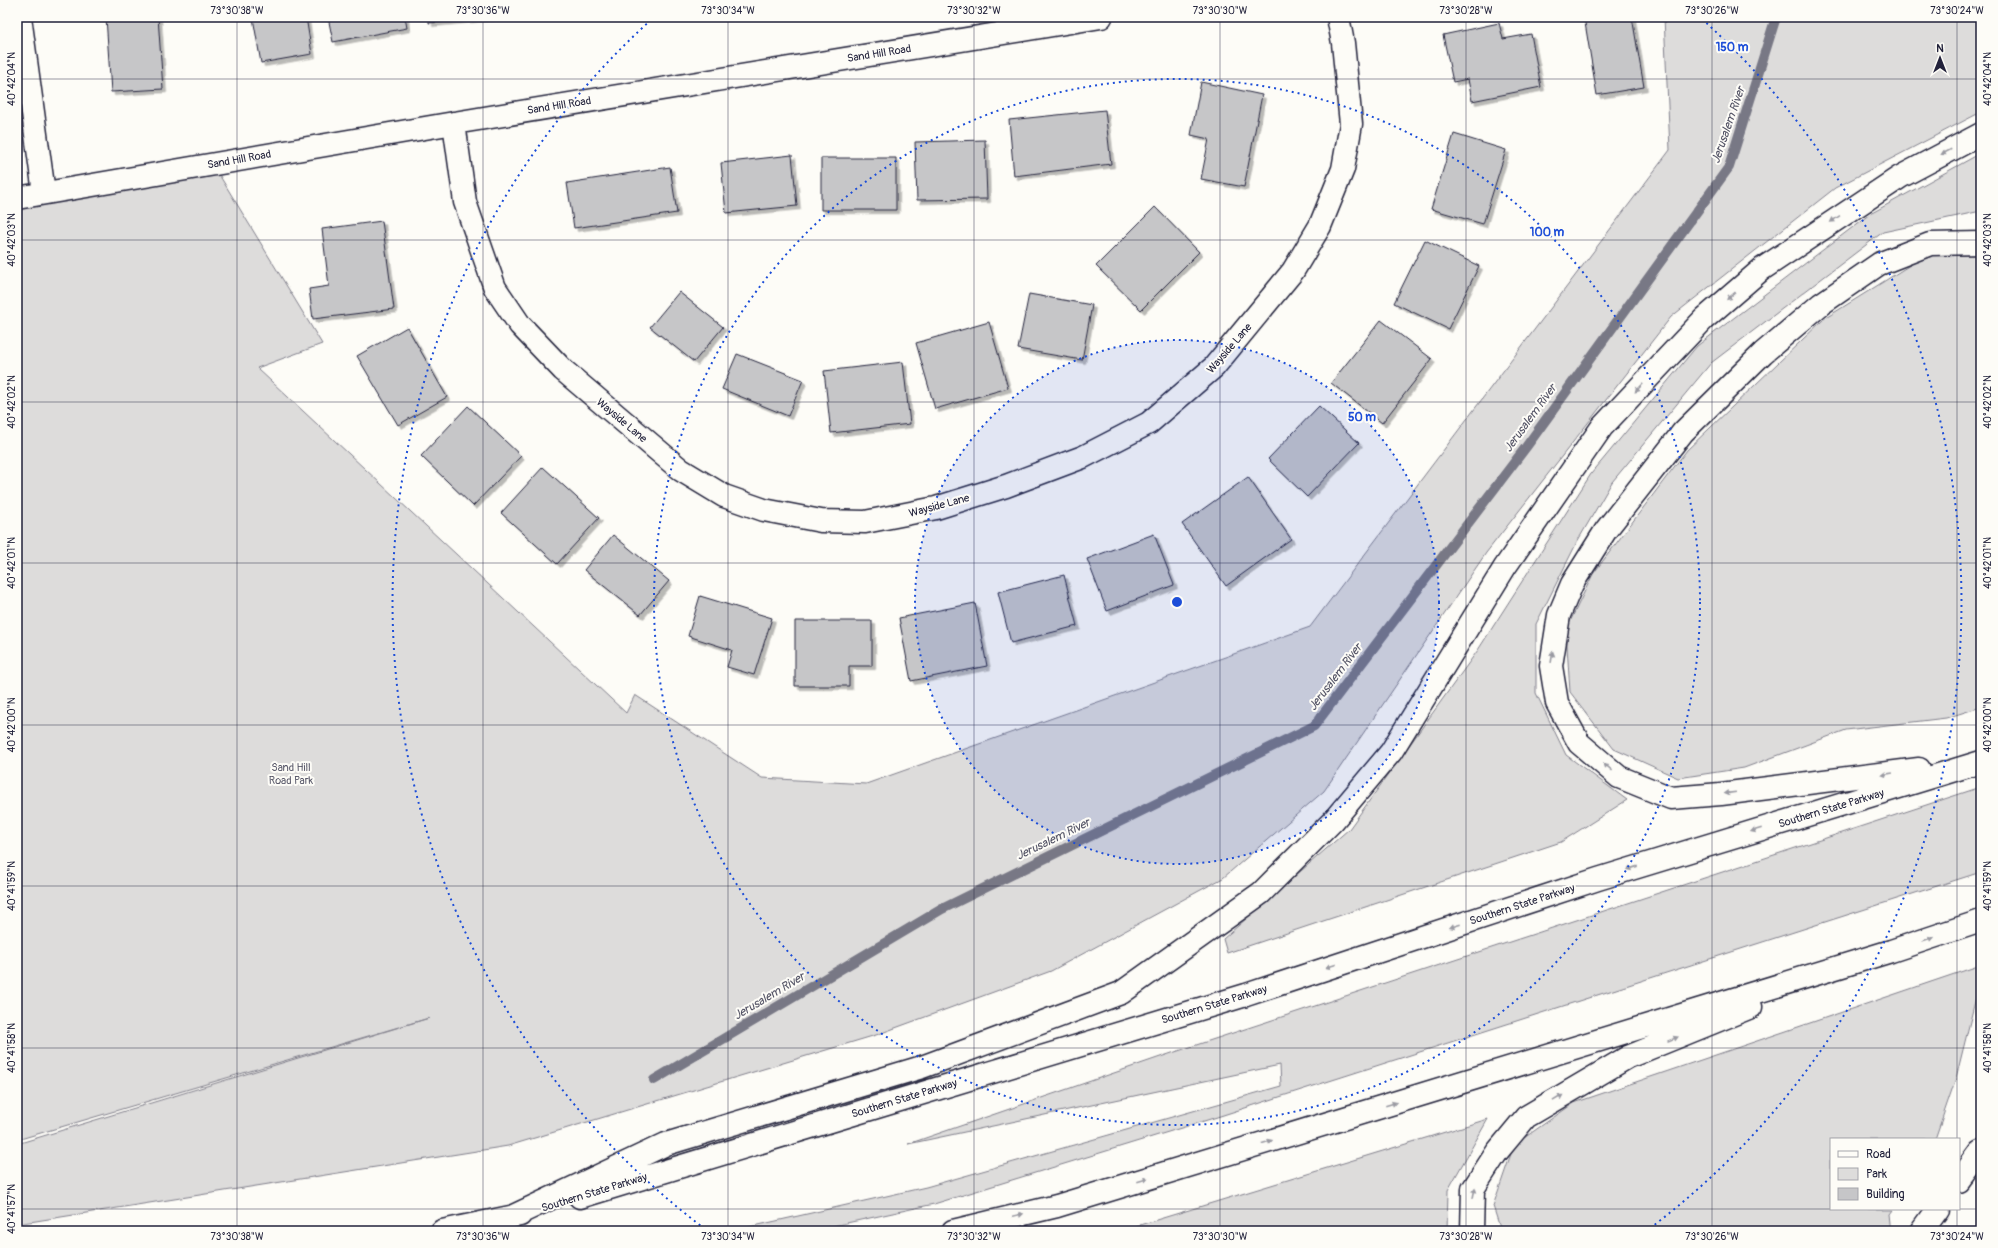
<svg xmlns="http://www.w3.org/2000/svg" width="1998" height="1248" font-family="Pangolin,sans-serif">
	<defs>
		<filter id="shadow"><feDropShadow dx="3.5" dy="3.5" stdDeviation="0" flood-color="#0004"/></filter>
	</defs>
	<rect width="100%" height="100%" fill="#fdfcf7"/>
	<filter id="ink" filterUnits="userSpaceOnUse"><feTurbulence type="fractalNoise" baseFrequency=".025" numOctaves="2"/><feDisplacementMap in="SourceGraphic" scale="8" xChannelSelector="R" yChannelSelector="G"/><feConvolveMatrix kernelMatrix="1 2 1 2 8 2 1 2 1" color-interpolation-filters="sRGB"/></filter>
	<g filter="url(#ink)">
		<!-- green -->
		<path fill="#dddcdb" stroke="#807f8b" d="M1664,17H1981V112L1835,188L1671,317L1486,553L1324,791L1223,878L1051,971L876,1035L508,1146L17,1224V1144L429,1018L17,1140V202L215,168L322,344L257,368L626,713L635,695L762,778L866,784L1310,627L1670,150Z
			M1981,153V211L1883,232L1711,363L1612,482L1577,542L1536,624V693L1566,755L1627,800L1561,842L1227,953L1223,939L1349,829L1478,650L1591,474L1697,346L1870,214Z
			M1926,255H1981V707L1946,718L1846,730L1744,768L1678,778L1614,749L1570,692L1566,630L1593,574L1687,450L1824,319Z
			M1981,787V872L1217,1117L934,1204L810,1231H732L926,1187L1281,1086L1280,1065L908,1144L1172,1053Z
			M1981,965V977L1956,1078L1935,1139H1831V1209H1893L1890,1213L1892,1231H1501L1493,1206L1514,1145L1574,1103Z
			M1488,1119L1448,1190L1447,1231H1120Z"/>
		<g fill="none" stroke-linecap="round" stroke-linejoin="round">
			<!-- stream -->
			<path stroke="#787885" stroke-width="10" d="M654,1080L942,909L1314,726L1526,447L1729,167L1776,17"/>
		</g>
		<!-- building -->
		<path fill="#c6c6c8" stroke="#22223b" filter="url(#shadow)" d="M106,17H158L163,89L111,92Z
			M259,17H306L312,54L261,63L253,18Z
			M328,17H405L407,28L333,42Z
			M429,17H491L429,23Z
			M1584,17H1632L1644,87L1597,95Z
			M1499,23L1503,39L1531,34L1541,87L1472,101L1468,79L1453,82L1443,35Z
			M1201,82L1262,95L1244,187L1201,179L1209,139L1191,135Z
			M1105,110L1111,164L1014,176L1009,120Z
			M1454,134L1506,150L1483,224L1431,209Z
			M985,140L987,199L917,200L915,142Z
			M792,155L797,206L726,213L721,163Z
			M821,158H896V210H821Z
			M670,167L677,213L574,228L567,183Z
			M1155,207L1199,252L1141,310L1096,266Z
			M382,221L394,309L313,319L309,289L329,286L322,229Z
			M1425,240L1479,266L1448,329L1394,303Z
			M679,292L723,327L694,362L650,327Z
			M1029,294L1092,305L1082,360L1018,349Z
			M1381,320L1432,359L1382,423L1331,383Z
			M989,322L1008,388L935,409L916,343Z
			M407,327L447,397L398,425L357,356Z
			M737,354L803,380L788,416L722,389Z
			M903,362L910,424L831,433L824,371Z
			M468,406L521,456L473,506L421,456Z
			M1319,406L1359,443L1307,497L1268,459Z
			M543,467L599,518L557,564L501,513Z
			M1248,477L1291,539L1226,586L1182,524Z
			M1154,534L1174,585L1107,611L1087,559Z
			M613,535L669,581L640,615L584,570Z
			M1064,575L1077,626L1011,643L998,592Z
			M700,596L772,618L754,675L727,667L732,650L688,636Z
			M975,603L987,666L911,681L899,618Z
			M795,621H872V666H849V686H795Z"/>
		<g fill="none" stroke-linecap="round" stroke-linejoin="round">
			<!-- street casing -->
			<g stroke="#22223b" stroke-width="25">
				<path id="street" d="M20,17L44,193
					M454,123L465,202L495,288L520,325L563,370L681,470L724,496L764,510L821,521L865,522L936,508L1006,486L1083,457L1149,423L1214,367L1293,271L1320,226L1343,169L1351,124L1343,43L1338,17
					M17,198L454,123L1101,17"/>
			</g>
			<!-- highway casing -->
			<g stroke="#22223b" stroke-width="25">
				<path id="highway" d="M1919,769L1721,794L1671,798L1619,777L1579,743L1557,703L1551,666L1559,615L1572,584L1606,530L1683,432L1763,353L1821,304L1879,264L1930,244L1981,243
					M1959,1181L1981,1151
					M580,1197L1246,995L1598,879L1981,762
					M507,1219L666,1144L922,1067L1121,993L1261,893L1333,821L1391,752L1505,567L1602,427L1704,319L1762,269L1900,177L1981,134
					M442,1231L520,1215
					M953,1231L1057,1206L1891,951L1981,921
					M1472,1231L1473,1189L1497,1152L1526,1117L1628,1057L1751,1007
					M1922,1231L1938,1209"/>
			</g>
			<!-- street -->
			<use href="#street" stroke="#fdfcf7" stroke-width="22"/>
			<!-- highway -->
			<use href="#highway" stroke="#fdfcf7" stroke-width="22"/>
		</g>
		<!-- one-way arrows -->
		<defs><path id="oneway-solid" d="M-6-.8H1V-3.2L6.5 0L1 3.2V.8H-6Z"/></defs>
		<g fill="#9a9aa2">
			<use href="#oneway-solid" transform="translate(1946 152) rotate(152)"/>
			<use href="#oneway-solid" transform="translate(1835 219) rotate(146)"/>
			<use href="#oneway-solid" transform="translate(1731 296) rotate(139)"/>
			<use href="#oneway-solid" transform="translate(1639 388) rotate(134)"/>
			<use href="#oneway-solid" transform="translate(1552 657) rotate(-81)"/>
			<use href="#oneway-solid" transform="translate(1608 767) rotate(-140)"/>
			<use href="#oneway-solid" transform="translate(1887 774) rotate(171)"/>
			<use href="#oneway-solid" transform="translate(1730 793) rotate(173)"/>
			<use href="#oneway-solid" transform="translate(1756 830) rotate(163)"/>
			<use href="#oneway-solid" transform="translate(1632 868) rotate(163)"/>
			<use href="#oneway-solid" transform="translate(1455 926) rotate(162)"/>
			<use href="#oneway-solid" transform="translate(1928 939) rotate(-19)"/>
			<use href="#oneway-solid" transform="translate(1331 966) rotate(162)"/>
			<use href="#oneway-solid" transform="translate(1673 1039) rotate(-22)"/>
			<use href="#oneway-solid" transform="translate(1558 1098) rotate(-31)"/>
			<use href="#oneway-solid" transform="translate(1391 1104) rotate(-17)"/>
			<use href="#oneway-solid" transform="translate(1267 1142) rotate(-17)"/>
			<use href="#oneway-solid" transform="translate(1143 1180) rotate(-17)"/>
			<use href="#oneway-solid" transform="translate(1474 1193) rotate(-79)"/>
			<use href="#oneway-solid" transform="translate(1018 1215) rotate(-13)"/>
		</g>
	</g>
	<!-- ticks -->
	<path fill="none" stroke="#22223b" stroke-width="1" stroke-opacity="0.45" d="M237,17V1231M483,17V1231M728,17V1231M974,17V1231M1220,17V1231M1466,17V1231M1712,17V1231M1957,17V1139M17,79H1981M17,240H1981M17,402H1981M17,563H1981M17,725H1981M17,886H1981M17,1048H1981M17,1209H1981M1957,1209V1231"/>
	<!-- distance rings -->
	<circle cx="1177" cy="602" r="262" fill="#1d4ed8" fill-opacity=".12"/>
	<g fill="none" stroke="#1d4ed8" stroke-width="2" stroke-dasharray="2 4">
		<circle cx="1177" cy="602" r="262"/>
		<circle cx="1177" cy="602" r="523"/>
		<path d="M705 1229A785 785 0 0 1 652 19M1702 19A785 785 0 0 1 1649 1229"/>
	</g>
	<g text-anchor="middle" stroke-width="4" stroke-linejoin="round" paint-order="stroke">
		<!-- street labels -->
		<g font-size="11" fill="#22223b" stroke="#fdfcf7">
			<text transform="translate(879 53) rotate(-9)" y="4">Sand Hill Road</text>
			<text transform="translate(559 105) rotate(-9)" y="4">Sand Hill Road</text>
			<text transform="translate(239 159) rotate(-10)" y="4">Sand Hill Road</text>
			<text transform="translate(1229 348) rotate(-49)" y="4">Wayside Lane</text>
			<text transform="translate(622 420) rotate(40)" y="4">Wayside Lane</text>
			<text transform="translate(939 505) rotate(-15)" y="4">Wayside Lane</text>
			<text transform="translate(1831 808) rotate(-17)" y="4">Southern State Parkway</text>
			<text transform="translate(1522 904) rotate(-18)" y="4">Southern State Parkway</text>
			<text transform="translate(1214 1004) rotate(-17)" y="4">Southern State Parkway</text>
			<text transform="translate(904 1098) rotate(-17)" y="4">Southern State Parkway</text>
			<text transform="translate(594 1192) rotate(-17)" y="4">Southern State Parkway</text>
		</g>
		<!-- park labels -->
		<g font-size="11" fill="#5a5a6b" stroke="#fdfcf7">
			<text x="291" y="771">Sand Hill<tspan x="291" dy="13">Road Park</tspan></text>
		</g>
		<!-- water labels -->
		<g font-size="12" font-style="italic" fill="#545466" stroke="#fdfcf7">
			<text transform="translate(1728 125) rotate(-71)" y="4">Jerusalem River</text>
			<text transform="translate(1530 418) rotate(-54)" y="4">Jerusalem River</text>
			<text transform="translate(1335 677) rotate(-53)" y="4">Jerusalem River</text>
			<text transform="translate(1053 839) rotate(-26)" y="4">Jerusalem River</text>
			<text transform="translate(769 996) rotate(-31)" y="4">Jerusalem River</text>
		</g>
	</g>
	<circle cx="1177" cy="602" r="6" fill="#1d4ed8" stroke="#fdfcf7" stroke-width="2"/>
	<g font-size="12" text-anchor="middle" font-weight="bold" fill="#1d4ed8" stroke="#fdfcf7" stroke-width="4" stroke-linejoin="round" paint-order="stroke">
		<text x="1732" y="51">150 m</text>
		<text x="1547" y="236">100 m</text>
		<text x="1362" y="421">50 m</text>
	</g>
	<!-- margin -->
	<rect width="1998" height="1248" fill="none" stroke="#fdfcf7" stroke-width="44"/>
	<!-- legend -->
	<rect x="1830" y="1138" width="130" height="72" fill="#fdfcf7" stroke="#a5a5ac"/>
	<rect x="1838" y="1151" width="20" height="6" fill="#fdfcf7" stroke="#a5a5ac"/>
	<text x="1866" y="1158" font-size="12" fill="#22223b">Road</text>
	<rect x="1838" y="1168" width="20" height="12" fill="#dddcdb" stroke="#a5a5ac"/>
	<text x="1866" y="1178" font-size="12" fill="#22223b">Park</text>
	<rect x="1838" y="1188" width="20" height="12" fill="#c6c6c8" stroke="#a5a5ac"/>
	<text x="1866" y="1198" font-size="12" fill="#22223b">Building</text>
	<!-- north arrow -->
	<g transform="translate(1940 58)" stroke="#fdfcf7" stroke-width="3" paint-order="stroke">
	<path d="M0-3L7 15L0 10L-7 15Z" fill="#22223b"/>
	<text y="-6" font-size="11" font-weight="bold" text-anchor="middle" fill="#22223b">N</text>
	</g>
	<rect x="22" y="22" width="1954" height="1204" fill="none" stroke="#22223b" stroke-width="1.5"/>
	<g font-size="10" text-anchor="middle" fill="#22223b">
		<text x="237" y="14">73°30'38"W</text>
		<text x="483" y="14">73°30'36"W</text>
		<text x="728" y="14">73°30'34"W</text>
		<text x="974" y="14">73°30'32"W</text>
		<text x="1220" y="14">73°30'30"W</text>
		<text x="1466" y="14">73°30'28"W</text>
		<text x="1712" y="14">73°30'26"W</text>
		<text x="1957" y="14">73°30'24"W</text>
		<text transform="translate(11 79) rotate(-90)" y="4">40°42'04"N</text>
		<text transform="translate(1987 79) rotate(-90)" y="4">40°42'04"N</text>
		<text transform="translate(11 240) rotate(-90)" y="4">40°42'03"N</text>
		<text transform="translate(1987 240) rotate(-90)" y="4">40°42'03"N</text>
		<text transform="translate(11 402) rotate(-90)" y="4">40°42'02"N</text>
		<text transform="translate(1987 402) rotate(-90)" y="4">40°42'02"N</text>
		<text transform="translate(11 563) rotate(-90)" y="4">40°42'01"N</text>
		<text transform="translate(1987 563) rotate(-90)" y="4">40°42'01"N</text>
		<text transform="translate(11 725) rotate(-90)" y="4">40°42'00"N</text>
		<text transform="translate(1987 725) rotate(-90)" y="4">40°42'00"N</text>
		<text transform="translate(11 886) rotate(-90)" y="4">40°41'59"N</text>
		<text transform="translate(1987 886) rotate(-90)" y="4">40°41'59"N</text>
		<text transform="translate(11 1048) rotate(-90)" y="4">40°41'58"N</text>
		<text transform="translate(1987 1048) rotate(-90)" y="4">40°41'58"N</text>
		<text transform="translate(11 1209) rotate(-90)" y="4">40°41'57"N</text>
		<text x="237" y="1240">73°30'38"W</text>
		<text x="483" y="1240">73°30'36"W</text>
		<text x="728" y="1240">73°30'34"W</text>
		<text x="974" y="1240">73°30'32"W</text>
		<text x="1220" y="1240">73°30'30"W</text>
		<text x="1466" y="1240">73°30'28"W</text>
		<text x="1712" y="1240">73°30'26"W</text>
		<text x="1957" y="1240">73°30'24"W</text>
	</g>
</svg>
